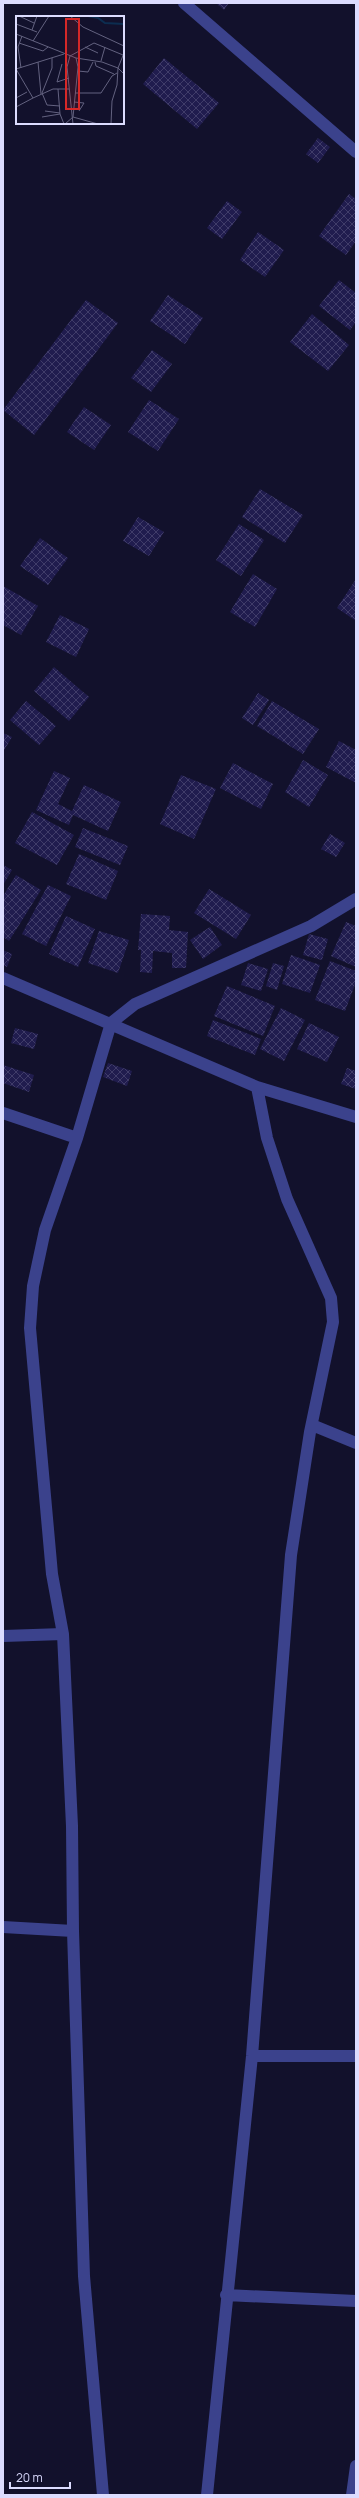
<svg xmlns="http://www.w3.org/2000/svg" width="359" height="2498" font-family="Manrope,sans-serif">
	<defs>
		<pattern id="building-cross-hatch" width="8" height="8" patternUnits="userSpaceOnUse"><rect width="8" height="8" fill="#201c4e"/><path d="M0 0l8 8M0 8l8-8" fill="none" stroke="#403c69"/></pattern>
	</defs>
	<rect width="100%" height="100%" fill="#12112c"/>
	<!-- building -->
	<path fill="url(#building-cross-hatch)" d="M216,3H229L224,10Z
		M164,58L219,103L197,129L143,84Z
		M318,138L330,147L318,163L306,154Z
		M349,194L356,199V241L346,255L319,236Z
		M227,201L242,212L222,239L207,228Z
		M258,232L284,250L265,277L240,260Z
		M339,280L356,293V322L350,330L319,306Z
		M168,295L203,318L185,344L150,321Z
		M86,300L118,323L34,435L3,410Z
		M312,314L349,345L328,371L290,342Z
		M152,350L172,364L151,392L131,378Z
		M149,400L179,419L158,451L128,432Z
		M84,407L111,425L94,450L67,432Z
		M260,489L303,515L285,543L242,517Z
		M138,517L164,532L149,556L123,541Z
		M239,524L264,540L241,576L216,560Z
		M40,538L68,558L48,585L20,566Z
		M253,574L277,589L255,627L230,612Z
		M356,579V621L337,608Z
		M3,586L38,606L21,635L3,625Z
		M60,615L89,629L76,657L46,642Z
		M54,667L89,697L69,721L34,691Z
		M258,693L269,700L253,725L242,718Z
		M26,701L56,726L39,745L10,720Z
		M272,701L319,729L303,754L257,726Z
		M3,733L12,737L3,752Z
		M339,741L356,750V783L326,767Z
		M303,760L328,775L309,807L285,792Z
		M233,763L273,784L261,809L220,788Z
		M54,771L70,778L58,804L72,811L84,785L121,802L108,831L73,815L69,825L36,810Z
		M181,775L216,789L194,839L160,824Z
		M32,812L74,835L57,865L15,843Z
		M83,828L128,846L120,865L75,847Z
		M330,834L345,843L336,857L321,849Z
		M79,854L118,871L106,900L66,884Z
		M3,865L12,870L3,885Z
		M16,875L41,890L9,941L3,937V896Z
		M48,885L71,896L46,946L22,934Z
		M209,889L251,915L236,939L194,913Z
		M141,914L170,916L169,930L188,932L186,968H172V953L153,951L152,973L140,972L141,950H138Z
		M66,916L95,929L78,967L49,954Z
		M346,922L356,926V967L331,956Z
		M210,927L222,945L203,959L190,940Z
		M99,931L129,940L118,973L88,963Z
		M309,934L328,939L322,960L303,955Z
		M3,950L12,954L7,967L3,965Z
		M291,955L320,965L310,993L282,984Z
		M330,961L356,971V982L345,1011L315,1000Z
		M248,963L268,969L261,991L241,985Z
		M273,963L284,966L277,990L266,986Z
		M227,986L275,1006L263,1036L214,1016Z
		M281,1008L305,1020L284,1061L260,1049Z
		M213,1020L261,1039L255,1055L207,1036Z
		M309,1023L339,1037L327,1062L297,1049Z
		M15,1028L38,1034L34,1049L11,1043Z
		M108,1063L132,1071L127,1086L103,1077Z
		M3,1065L34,1075L29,1092L3,1083Z
		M347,1068L356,1071V1089L341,1084Z"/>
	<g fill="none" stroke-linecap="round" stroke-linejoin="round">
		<!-- minor -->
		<path stroke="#3b428c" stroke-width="12" d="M184,3L356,152
			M3,978L257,1087L356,1117
			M3,1113L77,1138
			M312,1425L356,1443
			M3,1636L63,1634
			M3,1927L73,1931
			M252,2056H356
			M226,2295L356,2301
			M103,2495L84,2276L73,1931L72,1826L63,1634L52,1574L30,1328L33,1286L45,1230L77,1138L111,1023L135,1004L311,926L356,899
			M207,2495L252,2056L291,1555L310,1432L333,1322L331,1298L287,1199L267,1138L257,1087
			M352,2495L356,2466"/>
	</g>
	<!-- overview -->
	<g transform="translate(16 16)">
		<rect width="108" height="108" fill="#12112c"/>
		<path fill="none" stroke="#0c2d50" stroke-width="2" d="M72,0L82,2L89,7L108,8"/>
		<path fill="none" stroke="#636280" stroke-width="1" d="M3,0L18,7M54,0L67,11L108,30M0,8L21,16M16,14L21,0M0,18L60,42L86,46L102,52L108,58M17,25L33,0M3,27L27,35L32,31M69,31L82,37M36,42V52L26,77L31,89L44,90M85,45L89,31M22,46L25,78M79,46L80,50L98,58M46,48L41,66L53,62M5,52L2,31L6,20M0,53L48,38M62,55L72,56L77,46M42,73L44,98L48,108M59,77H85L96,60L101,57M0,82L11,76M17,82L37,73H53M58,86L68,87L63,95M0,91L17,82L0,53M29,95L44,97M26,101L44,98M57,101L62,51L60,42M49,108L57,101L82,108M57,108L51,51L54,40L78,27L107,39M95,108L96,85L101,69L102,52L108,37"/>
		<path fill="#d62828" fill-opacity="0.15" stroke="#d62828" stroke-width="2" d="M50,3H63V93H50Z"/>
		<rect width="108" height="108" fill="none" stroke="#dcdcff" stroke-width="2"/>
	</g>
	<!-- border -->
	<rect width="359" height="2498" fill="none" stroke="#dcdcff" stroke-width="8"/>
	<!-- scale -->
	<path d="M10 2482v6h60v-6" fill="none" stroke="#dcdcff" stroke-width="2"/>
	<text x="16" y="2482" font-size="12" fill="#dcdcff" stroke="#12112c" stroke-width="3" paint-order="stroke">20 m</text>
</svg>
